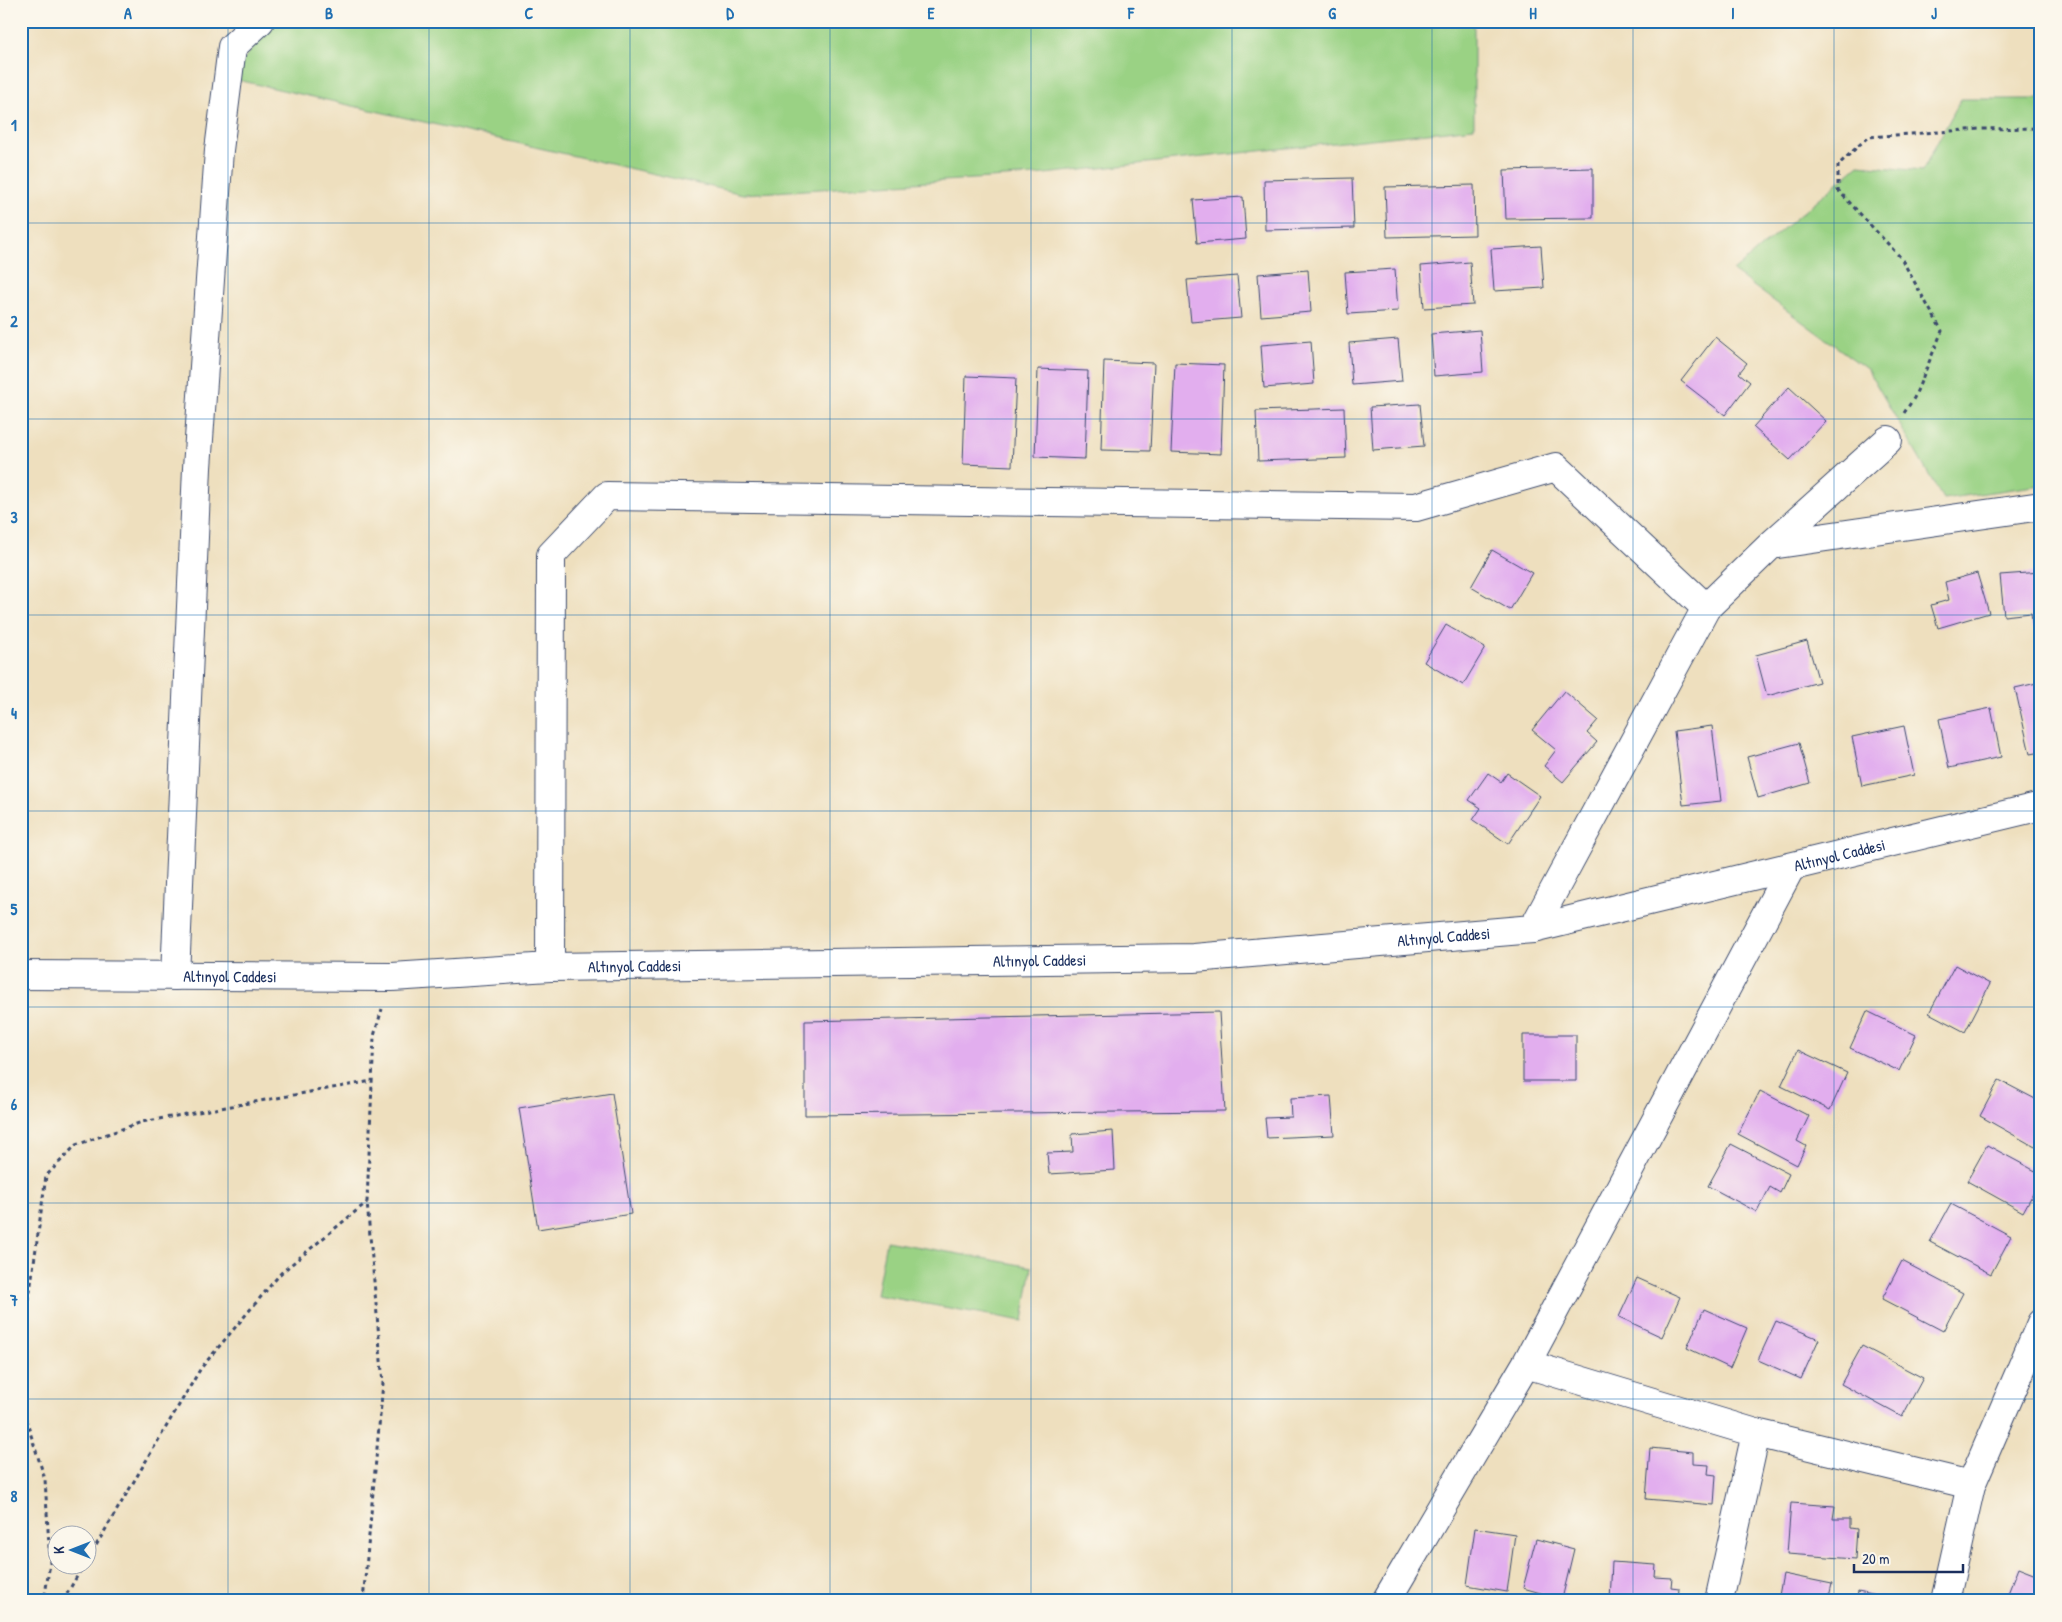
<svg xmlns="http://www.w3.org/2000/svg" width="2062" height="1622" font-family="'Patrick Hand',sans-serif">
	<rect width="100%" height="100%" fill="#fbf7ec"/>
	<filter id="ink" filterUnits="userSpaceOnUse"><feTurbulence type="fractalNoise" baseFrequency=".02" numOctaves="2"/><feDisplacementMap in="SourceGraphic" scale="10" xChannelSelector="R" yChannelSelector="G"/><feConvolveMatrix kernelMatrix="1 2 1 2 8 2 1 2 1" color-interpolation-filters="sRGB"/></filter>
	<filter id="wash" filterUnits="userSpaceOnUse"><feTurbulence type="fractalNoise" baseFrequency=".0096" numOctaves="4" result="noise"/><feDisplacementMap in="SourceGraphic" scale="20" xChannelSelector="R" yChannelSelector="G"/><feGaussianBlur stdDeviation="1.12" result="paint"/><feColorMatrix in="noise" values="0 0 0 0 0 0 0 0 0 0 0 0 0 0 0 0 0 1.4 0 .05"/><feComposite in="paint" operator="in"/></filter>
	<g filter="url(#wash)">
		<rect width="100%" height="100%" fill="#eedfbe"/>
		<!-- green -->
		<path fill="#9ad284" stroke="#5a8071" d="M274,21H1474V128L1035,175L743,194L229,78Z
			M1961,99H2041V485L1943,499L1868,370L1733,271L1859,165L1922,171Z
			M886,1241L1032,1267L1023,1321L876,1295Z"/>
		<g id="blocks">
			<!-- building -->
			<path fill="#e2aeee" d="M1593,168V218L1506,219L1504,170Z
				M1352,178L1354,228L1265,230L1264,180Z
				M1474,185L1475,235L1387,237L1385,187Z
				M1243,197L1246,239L1197,243L1193,200Z
				M1541,246L1544,288L1494,291L1491,249Z
				M1470,262L1473,305L1424,308L1421,266Z
				M1395,269L1398,311L1348,314L1345,272Z
				M1308,270L1311,312L1261,316L1258,274Z
				M1237,276L1241,318L1191,322L1187,280Z
				M1480,330L1483,372L1434,376L1431,334Z
				M1715,337L1747,363L1739,373L1750,382L1725,415L1681,381Z
				M1398,339L1402,381L1352,385L1349,343Z
				M1311,341L1314,384L1264,388L1261,345Z
				M1104,361L1154,363L1150,451L1101,450Z
				M1175,363L1224,365L1221,454L1171,452Z
				M1038,369L1088,371L1085,459L1035,457Z
				M966,376L1016,378L1012,466L963,464Z
				M1789,387L1826,421L1790,460L1753,427Z
				M1420,404L1424,446L1373,450L1370,407Z
				M1344,408L1346,458L1258,461L1256,411Z
				M1492,550L1532,573L1510,610L1471,587Z
				M2041,572V627L2033,628L2031,613L2004,616L2000,575Z
				M1977,573L1989,613L1938,628L1931,605L1949,600L1945,582Z
				M1446,625L1485,648L1463,685L1424,662Z
				M1807,641L1819,682L1767,696L1756,655Z
				M2041,682V752L2030,754L2015,688Z
				M1564,691L1598,720L1587,733L1597,742L1563,782L1544,766L1556,750L1532,730Z
				M1991,708L2001,757L1949,768L1939,719Z
				M1712,726L1721,801L1683,805L1674,731Z
				M1904,726L1914,775L1862,786L1852,737Z
				M1799,743L1810,783L1758,798L1747,757Z
				M1488,773L1501,782L1507,773L1540,796L1508,844L1473,820L1481,808L1469,800Z
				M1955,965L1990,984L1965,1032L1929,1013Z
				M1867,1011L1916,1035L1899,1071L1850,1048Z
				M1219,1012L1225,1111L805,1115V1021Z
				M1523,1035H1576V1081H1523Z
				M1798,1050L1847,1073L1830,1110L1781,1086Z
				M1999,1080L2041,1102V1136L2035,1147L1980,1116Z
				M1760,1091L1809,1116L1797,1141L1806,1146L1797,1165L1738,1134Z
				M612,1093L631,1214L538,1229L519,1108Z
				M1331,1096L1334,1135L1267,1138L1265,1118L1291,1117L1290,1098Z
				M1113,1131L1115,1170L1049,1174L1047,1153L1073,1152L1072,1134Z
				M1731,1144L1789,1174L1780,1193L1770,1187L1757,1212L1708,1186Z
				M1987,1145L2041,1174V1179L2023,1212L1967,1181Z
				M1951,1204L2011,1236L1991,1274L1930,1242Z
				M1902,1261L1963,1293L1943,1331L1882,1299Z
				M1637,1278L1680,1297L1662,1337L1619,1317Z
				M1704,1309L1747,1328L1730,1368L1687,1348Z
				M1776,1321L1819,1339L1801,1379L1758,1360Z
				M1862,1346L1923,1378L1902,1417L1841,1384Z
				M1650,1448L1693,1452V1464L1709,1465L1708,1474L1716,1475L1714,1505L1646,1499Z
				M1791,1503L1835,1506L1833,1519H1850V1528L1857,1529L1855,1559L1787,1554Z
				M1475,1528L1515,1534L1507,1592L1467,1585Z
				M1536,1539L1574,1549L1562,1599L1523,1588Z
				M1612,1562L1656,1565L1655,1577L1672,1578L1671,1587L1679,1588L1678,1601H1610Z
				M2018,1568L2041,1577V1601H2005Z
				M1783,1574L1832,1584L1828,1601H1778Z
				M1858,1592L1896,1600V1601H1856Z"/>
		</g>
	</g>
	<g filter="url(#ink)">
		<use href="#blocks" fill-opacity="0" stroke="#3b496c" stroke-width="1"/>
		<g fill="none" stroke-linecap="round" stroke-linejoin="round">
			<!-- street casing -->
			<g stroke="#3b496c" stroke-width="30">
				<path id="street" d="M1771,545L2041,506
					M1791,867L1526,1364L1756,1433L1971,1485
					M1533,929L1706,608L1771,545L1888,440
					M550,967L551,555L607,496L1416,507L1556,467L1706,608
					M175,976L197,468L219,150L232,47L260,21
					M1386,1601L1526,1364
					M1719,1601L1756,1433"/>
			</g>
			<!-- secondary casing -->
			<g stroke="#3b496c" stroke-width="30">
				<g id="secondary">
					<path id="s1" d="M21,975L392,977L550,967L1194,958L1533,929L2041,806"/>
					<path d="M1945,1601L1971,1485L2041,1323"/>
				</g>
			</g>
			<!-- path -->
			<path stroke="#3b496c" stroke-width="3" stroke-dasharray="4 4" stroke-linecap="butt" d="M1904,413L1914,398L1942,331L1901,258L1838,190V165L1868,137L1980,129L2041,128
				M21,1356L46,1176L76,1145L142,1122L372,1081
				M21,1404L45,1479L50,1563L44,1601
				M88,1559L201,1368L281,1273L367,1202
				M63,1601L84,1564
				M363,1601L383,1383L367,1202L374,1036L382,1009"/>
			<!-- street -->
			<use href="#street" stroke="#fff" stroke-width="28"/>
			<!-- secondary -->
			<use href="#secondary" stroke="#fff" stroke-width="28"/>
		</g>
	</g>
	<!-- grid -->
	<path fill="none" stroke="#1f6fb2" stroke-width="1" stroke-opacity="0.55" d="M228,21V1601M429,21V1601M630,21V1601M830,21V1601M1031,21V1601M1232,21V1601M1432,21V1601M1633,21V1601M1834,21V1601M21,223H2041M21,419H2041M21,615H2041M21,811H2041M21,1007H2041M21,1203H2041M21,1399H2041"/>
	<g text-anchor="middle" stroke-width="5" stroke-linejoin="round" paint-order="stroke">
		<!-- street labels -->
		<g font-size="16" fill="#1b2f5e" stroke="#fbf7ec">
			<text dy="6" stroke="none"><textPath href="#s1" startOffset="1829">Altınyol Caddesi</textPath></text>
			<text dy="6" stroke="none"><textPath href="#s1" startOffset="1424">Altınyol Caddesi</textPath></text>
			<text dy="6" stroke="none"><textPath href="#s1" startOffset="1019">Altınyol Caddesi</textPath></text>
			<text dy="6" stroke="none"><textPath href="#s1" startOffset="614">Altınyol Caddesi</textPath></text>
			<text dy="6" stroke="none"><textPath href="#s1" startOffset="209">Altınyol Caddesi</textPath></text>
		</g>
	</g>
	<!-- margin -->
	<rect width="2062" height="1622" fill="none" stroke="#fbf7ec" stroke-width="55"/>
	<!-- north arrow -->
	<g transform="translate(72 1550) rotate(270)"><circle r="24" fill="#fbf7ec" stroke="#a1a7b3"/>
	<path d="M0-4L9 19L0 12L-9 19Z" fill="#1f6fb2"/>
	<text y="-8" font-size="14" font-weight="bold" text-anchor="middle" fill="#1b2f5e">K</text>
	</g>
	<!-- scale -->
	<path d="M1854 1564v8h109v-8" fill="none" stroke="#1b2f5e" stroke-width="2.5"/>
	<text x="1862" y="1564" font-size="15" fill="#1b2f5e" stroke="#fbf7ec" stroke-width="4" paint-order="stroke">20 m</text>
	<rect x="28" y="28" width="2006" height="1566" fill="none" stroke="#1f6fb2" stroke-width="2"/>
	<g font-size="16" text-anchor="middle" font-weight="bold" fill="#1f6fb2">
		<text x="128" y="19">A</text>
		<text x="329" y="19">B</text>
		<text x="529" y="19">C</text>
		<text x="730" y="19">D</text>
		<text x="931" y="19">E</text>
		<text x="1131" y="19">F</text>
		<text x="1332" y="19">G</text>
		<text x="1533" y="19">H</text>
		<text x="1733" y="19">I</text>
		<text x="1934" y="19">J</text>
		<text x="14" y="131">1</text>
		<text x="14" y="327">2</text>
		<text x="14" y="523">3</text>
		<text x="14" y="719">4</text>
		<text x="14" y="915">5</text>
		<text x="14" y="1110">6</text>
		<text x="14" y="1306">7</text>
		<text x="14" y="1502">8</text>
	</g>
</svg>
